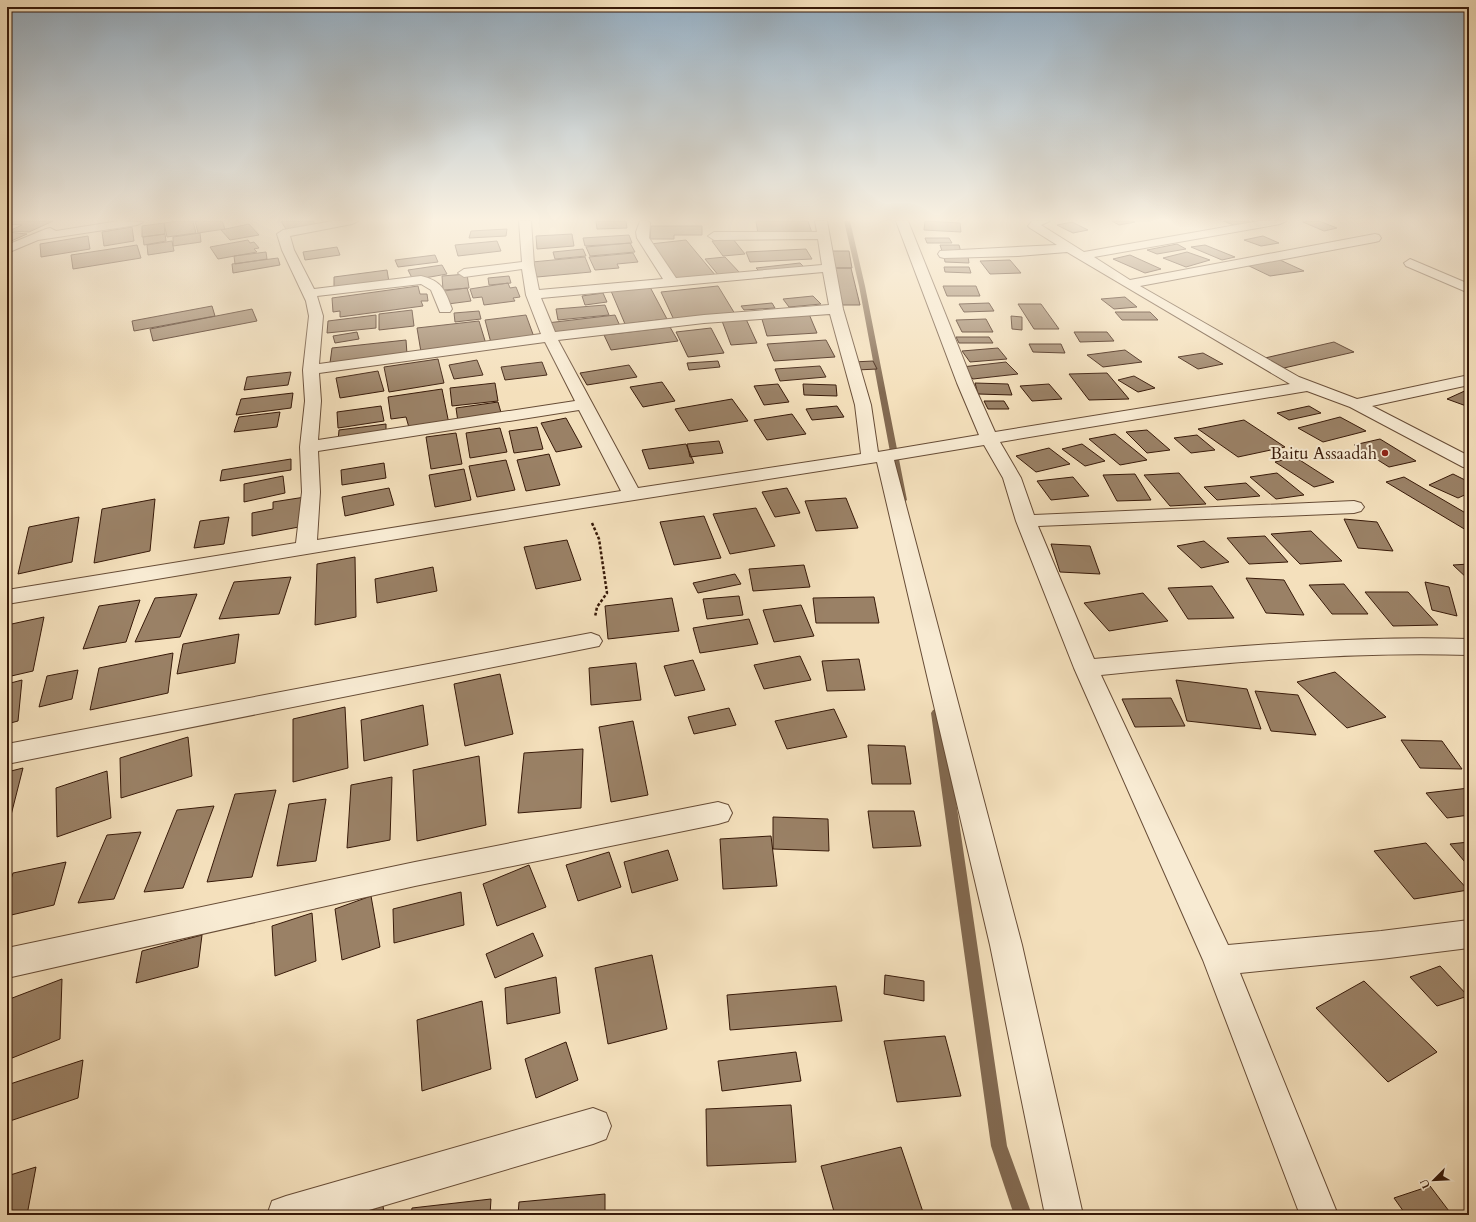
<svg xmlns="http://www.w3.org/2000/svg" width="1476" height="1222" font-family="Cardo,serif">
	<rect width="100%" height="100%" fill="#f4e0bc"/>
	<filter id="stains"><feTurbulence type="fractalNoise" baseFrequency=".005" numOctaves="4"/><feColorMatrix values="0 0 0 0 .2 0 0 0 0 .09 0 0 0 0 .02 0 0 0 .5 -.17"/></filter>
	<radialGradient id="worn" r=".72"><stop offset=".6" stop-color="#630" stop-opacity="0"/><stop offset="1" stop-color="#630" stop-opacity=".3"/></radialGradient>
	<g fill="none" stroke-linecap="round" stroke-linejoin="round">
		<!-- stream -->
		<path fill="#826950" fill-rule="evenodd" d="M844,221H850L865,286L907,500L903,503L899,500L859,286Z
			M937,709L941,710L943,713L1007,1146L1032,1215H1014L991,1146L931,713L933,710Z"/>
	</g>
	<!-- building -->
	<path fill="#9a8166" stroke="#381a09" d="M15,221H53L29,232L9,231L22,225L9,224Z
		M178,221H193L196,233L167,237L164,223Z
		M195,221H222L225,229L198,233Z
		M281,221H313L317,227L287,231Z
		M596,221H626L627,228L597,229Z
		M756,221H808L812,233L758,234Z
		M925,221L960,223L961,232L924,230Z
		M1112,221H1132L1135,222L1119,225Z
		M1223,221H1248L1252,223L1236,226Z
		M1319,221L1337,228L1324,231L1303,222Z
		M1072,222L1088,230L1073,233L1057,225Z
		M164,223L165,234L142,237V226Z
		M249,224L259,235L230,240L221,230Z
		M651,226H702V235H674V239H650Z
		M132,227L134,241L104,246L102,232Z
		M507,229L506,236L469,238L471,231Z
		M7,232L27,234L9,242H7Z
		M200,233L201,242L173,246V237Z
		M165,234L166,241L144,245L143,237Z
		M572,234L574,246L537,249L536,236Z
		M629,235L632,243L585,246L583,238Z
		M88,236L90,249L41,257L40,244Z
		M1263,236L1279,243L1261,246L1244,240Z
		M925,238H949L952,243H927Z
		M733,239L745,254L723,256L712,241Z
		M248,240L250,243L254,242L259,248L254,249L257,252L218,259L210,247Z
		M686,240L716,276L677,281L650,244Z
		M172,241L174,251L148,255L147,245Z
		M497,241L501,251L458,256L455,245Z
		M630,243L635,252L590,256L586,247Z
		M1177,244L1186,249L1157,254L1147,250Z
		M137,245L141,258L73,269L71,255Z
		M940,245H959L961,252L942,251Z
		M1205,245L1235,257L1222,260L1191,247Z
		M337,247L340,255L305,260L303,252Z
		M583,249L586,256L555,259L553,252Z
		M806,249L812,259L750,262L746,252Z
		M832,251H849L852,268H835Z
		M266,252L267,259L235,264L234,256Z
		M1187,252L1210,260L1186,267L1163,258Z
		M633,253L638,262L617,264L619,268L595,270L589,257Z
		M435,255L438,262L398,267L395,260Z
		M1130,255L1161,269L1145,273L1113,259Z
		M944,256H968L969,263L945,262Z
		M585,257L591,272L537,277L532,262Z
		M725,257L740,273L719,276L705,259Z
		M278,258L280,265L233,273L232,264Z
		M1010,260L1021,273L990,274L980,261Z
		M1280,260L1304,271L1270,276L1247,265Z
		M800,263L805,268L761,273L756,268Z
		M442,265L447,274L413,280L408,270Z
		M944,267H969L971,273L945,272Z
		M833,268H851L860,305H841Z
		M387,270L389,282L334,287V277Z
		M467,274L469,288L443,290L442,276Z
		M509,276L511,283L489,285L488,278Z
		M508,283L510,288L516,287L520,297L513,298L515,301L484,305L482,297L473,298L470,289Z
		M418,286L420,294H427L428,301H421L423,306L340,317V311L333,312L332,298Z
		M718,286L735,314L674,320L661,292Z
		M943,286H976L980,296H947Z
		M650,287L667,319L625,324L611,291Z
		M467,288L471,301L448,304L444,291Z
		M603,293L607,302L585,305L582,296Z
		M813,296L821,304L789,307L783,299Z
		M1125,297L1137,307L1114,309L1101,299Z
		M772,303L775,308L744,310L741,306Z
		M989,303L994,311L964,312L959,304Z
		M1018,304H1041L1059,329H1034Z
		M605,305L609,315L558,320L556,309Z
		M212,306L215,316L134,331L132,321Z
		M252,309L257,321L153,341L150,329Z
		M412,310L414,326L379,330V314Z
		M479,311L481,319L455,322L454,313Z
		M1115,312H1150L1158,320H1122Z
		M809,314L817,333L767,336L761,316Z
		M376,315V328L327,333L328,321Z
		M526,315L534,337L491,343L485,320Z
		M615,315L620,326L550,334L547,323Z
		M1011,316L1022,317V330L1012,329Z
		M746,319L757,343L731,345L722,321Z
		M986,319L993,332H962L956,320Z
		M479,321L486,344L421,352L417,328Z
		M670,327L678,341L611,350L604,335Z
		M711,328L724,353L688,357L676,332Z
		M357,332L359,339L335,343L333,336Z
		M1074,332H1107L1114,341L1080,342Z
		M956,337H989L993,343H959Z
		M406,340L407,354L330,363L332,348Z
		M826,340L835,357L774,361L767,344Z
		M1334,342L1354,352L1284,368L1265,358Z
		M1029,344H1061L1065,353L1033,352Z
		M998,348L1007,359L970,362L962,351Z
		M1125,350L1142,362L1103,367L1087,355Z
		M1203,353L1223,364L1198,369L1178,357Z
		M438,359L444,383L389,392L384,367Z
		M477,360L483,375L454,379L449,365Z
		M718,361L720,367L689,370L687,363Z
		M873,361L877,369L857,370L853,362Z
		M542,362L547,375L505,380L501,367Z
		M1006,362L1018,374L973,379L962,367Z
		M629,365L637,377L587,385L580,373Z
		M820,366L826,377L780,381L775,369Z
		M378,371L384,391L340,398L336,378Z
		M291,372L288,385L244,390L247,377Z
		M1107,373L1129,399L1089,400L1069,374Z
		M1134,376L1155,388L1138,392L1118,380Z
		M662,382L675,401L643,407L630,387Z
		M495,383L498,401L452,406L450,388Z
		M975,383L1008,384L1012,395L978,394Z
		M778,384L789,402L764,405L754,386Z
		M803,384L836,385L837,396L804,395Z
		M1049,384L1062,399L1032,401L1020,386Z
		M442,389L449,424L410,431L406,417L391,419L388,397Z
		M1469,389V407L1447,399Z
		M293,393L291,408L236,415L241,399Z
		M732,399L748,421L689,431L675,409Z
		M984,401H1004L1009,409H988Z
		M498,402L502,416L458,422L456,408Z
		M381,406L384,421L338,428L337,412Z
		M837,406L844,417L812,420L806,409Z
		M1309,406L1321,413L1289,420L1277,413Z
		M280,412L277,427L234,432L239,417Z
		M792,414L806,434L767,440L754,420Z
		M1340,417L1366,431L1323,442L1298,428Z
		M566,418L582,447L556,452L541,423Z
		M1244,420L1285,447L1238,457L1198,429Z
		M386,424V435L338,441L339,430Z
		M537,427L543,449L514,453L509,431Z
		M500,428L507,452L470,458L466,433Z
		M1147,430L1170,450L1147,453L1126,432Z
		M456,433L462,464L431,469L426,437Z
		M1115,434L1147,460L1120,465L1089,439Z
		M1197,435L1215,450L1191,453L1174,438Z
		M1380,439L1416,461L1389,467L1354,445Z
		M719,441L723,453L690,457L687,444Z
		M686,444L694,463L649,469L642,450Z
		M1082,444L1105,461L1085,466L1062,449Z
		M1049,448L1070,464L1036,472L1016,456Z
		M549,454L560,485L526,491L517,460Z
		M1295,457L1334,482L1314,487L1275,462Z
		M291,459V470L220,481L222,470Z
		M506,460L515,490L477,497L469,466Z
		M384,463L386,478L342,485L341,470Z
		M464,469L471,500L435,507L429,475Z
		M1179,473L1206,504L1170,506L1144,475Z
		M1277,473L1304,495L1276,499L1250,477Z
		M1135,474L1151,500L1117,501L1103,475Z
		M1453,474L1469,482V493L1458,498L1429,485Z
		M283,476L285,493L244,502V484Z
		M1073,477L1089,496L1051,500L1037,481Z
		M1404,477L1469,515V529L1466,530L1386,482Z
		M1246,483L1260,496L1217,500L1204,487Z
		M389,488L394,505L345,516L342,497Z
		M787,488L800,513L775,517L762,492Z
		M305,497L304,526L252,536V513L273,509V502Z
		M846,498L858,528L816,531L805,501Z
		M155,499L150,551L94,563L102,509Z
		M756,508L775,546L730,554L713,514Z
		M704,516L721,558L674,565L660,522Z
		M79,517L72,562L18,574L29,527Z
		M229,517L224,544L194,548L200,521Z
		M1344,519L1377,522L1393,551L1358,548Z
		M1311,531L1342,561L1300,564L1271,534Z
		M1265,536L1288,562L1249,564L1227,538Z
		M567,540L581,580L536,589L524,547Z
		M1204,541L1229,562L1201,568L1177,546Z
		M1051,544L1090,546L1100,574L1060,572Z
		M355,557L356,617L315,625L317,564Z
		M1469,564V580L1453,565Z
		M804,565L810,587L753,591L749,569Z
		M433,567L437,591L377,603L375,579Z
		M735,574L741,584L698,593L693,583Z
		M291,577L279,614L219,619L234,582Z
		M1246,578L1284,580L1304,615L1266,613Z
		M1425,582L1449,587L1457,616L1432,610Z
		M1344,584L1368,614H1332L1309,585Z
		M1212,586L1234,618L1188,619L1168,588Z
		M1365,592H1408L1438,625L1393,626Z
		M1143,593L1168,621L1109,631L1084,603Z
		M197,594L180,637L135,642L155,598Z
		M739,596L743,615L707,619L703,599Z
		M874,597L879,623H816L813,598Z
		M672,598L679,631L608,639L605,606Z
		M140,600L126,642L83,649L99,606Z
		M801,605L814,636L774,642L763,610Z
		M44,617L33,671L7,677V625Z
		M749,619L758,644L700,653L693,628Z
		M239,634L235,663L177,674L183,644Z
		M173,653L168,693L90,710L99,668Z
		M800,656L811,680L764,689L754,665Z
		M859,659L865,690L827,691L822,661Z
		M693,660L705,690L675,696L664,666Z
		M636,663L641,700L591,705L589,668Z
		M78,670L72,699L39,707L47,676Z
		M1335,672L1386,717L1347,728L1297,682Z
		M500,674L513,734L465,746L454,684Z
		M22,680L18,721L7,724V684Z
		M1176,680L1247,689L1261,729L1187,721Z
		M1255,691L1298,695L1316,735L1271,731Z
		M1171,698L1185,726L1135,727L1122,699Z
		M423,705L428,745L364,761L361,720Z
		M345,707L348,768L293,782V719Z
		M729,708L736,725L694,734L688,717Z
		M834,709L847,737L787,749L775,721Z
		M633,721L648,795L611,802L599,727Z
		M188,737L192,776L121,798L120,758Z
		M1401,740L1442,741L1462,769L1420,768Z
		M868,745L905,746L911,784H872Z
		M583,749L581,808L518,813L524,753Z
		M479,756L486,825L417,841L413,770Z
		M23,768L8,827L7,828V772Z
		M107,771L111,818L57,837L56,788Z
		M392,777L390,840L347,848L351,785Z
		M1469,788V815L1447,818L1426,793Z
		M276,790L252,877L207,882L235,794Z
		M326,799L316,861L277,866L289,804Z
		M214,806L183,888L144,892L177,810Z
		M868,811H914L921,846L873,848Z
		M773,817L828,819L829,851L773,849Z
		M141,832L114,899L78,903L107,835Z
		M771,836L777,886L723,889L720,839Z
		M1469,842V867L1450,844Z
		M1426,843L1468,890L1414,899L1374,851Z
		M668,850L678,880L632,893L624,862Z
		M609,852L621,887L578,901L566,865Z
		M66,862L54,905L7,916V892L13,873Z
		M529,865L546,907L497,926L483,884Z
		M461,892L464,925L394,943L393,909Z
		M371,896L380,947L342,960L335,909Z
		M312,913L316,961L275,976L272,926Z
		M533,933L543,956L495,978L486,954Z
		M202,935L198,967L136,983L142,951Z
		M652,955L667,1029L608,1044L595,968Z
		M1440,966L1468,996L1437,1006L1410,977Z
		M885,975L924,981V1001L884,994Z
		M556,977L560,1013L507,1024L505,988Z
		M62,979L60,1039L7,1060V1000Z
		M1364,981L1437,1052L1388,1082L1316,1008Z
		M836,986L842,1021L730,1030L727,995Z
		M482,1001L491,1069L422,1091L417,1020Z
		M945,1036L961,1096L897,1102L884,1041Z
		M566,1042L578,1080L536,1098L525,1059Z
		M796,1052L801,1081L722,1091L718,1061Z
		M83,1060L78,1098L7,1122V1085Z
		M791,1105L796,1162L707,1166L706,1109Z
		M901,1147L924,1215H835L821,1166Z
		M36,1167L27,1215H7V1176Z
		M1430,1186L1452,1215H1406L1394,1198Z
		M605,1194V1215H518L519,1202Z
		M491,1199L490,1215H411L412,1208Z
		M383,1205L384,1215H361Z"/>
	<g fill="none" stroke-linecap="round" stroke-linejoin="round">
		<!-- minor casing -->
		<g stroke="#674c36" stroke-width="2">
			<path id="minor" d="M119,221L143,222L137,225L38,240L7,253V245L46,229L50,228L56,231Z
				M333,221H358L352,224L290,236L294,250L314,289L421,276C442,281 445,290 452,309L450,312H440L431,290L421,284L317,296L323,316L319,364L541,334L526,295L522,269L464,277L458,273L464,269L522,262L519,221H531L534,265L539,290L663,279L637,238L636,232L640,221H648L650,223L649,238L676,278L822,265L818,239L714,240L708,236L714,232H817L815,221H827L843,309L871,405L878,452L979,435L957,383L896,221H908L973,383L995,432L1290,384L1067,252L1018,256L944,258L940,257L938,254L940,251L1057,245L1030,228L1028,226L1032,221H1050L1041,225L1084,252L1259,221H1286L1280,224L1094,257L1130,280L1375,234L1379,235L1381,238L1379,241L1375,242L1140,286L1299,377L1357,399L1469,375V385L1372,406L1469,456V468L1463,467L1350,407L1307,391L1000,442L1021,478L1034,515L1354,501L1361,503L1364,507L1361,511L1354,513L1038,526L1094,659C1219,648 1344,635 1469,639V655C1346,651 1223,663 1101,675L1228,945L1381,931L1469,920V948L1381,959L1240,973L1338,1215H1300L1203,960L1074,668L1016,521L1003,478L984,445L894,460L1022,945L1083,1215H1045L990,945L877,462L583,508L7,604V590L296,543L302,492L300,447L305,401L303,370L309,316L306,301L282,250L277,234L283,230ZM823,272L829,305L704,315L555,332L541,298ZM830,314L855,405L861,454L638,488L558,340L704,323ZM545,342L575,401L318,440L321,401L319,373ZM579,410L621,491L317,540L320,492L318,451Z
				M1410,259L1469,284V293L1406,266L1404,263Z
				M591,633L599,636L602,641L599,646L7,764V744Z
				M718,802L728,805L732,813L728,821L718,824L415,886L7,978V948L415,862Z
				M593,1108L606,1113L611,1126L606,1139L593,1144L352,1215H267L272,1201L286,1196Z"/>
		</g>
		<!-- path -->
		<path stroke="#381a09" stroke-width="2.5" stroke-dasharray="3 2" stroke-linecap="butt" d="M592,523L599,539L607,593L597,607L595,617"/>
		<!-- minor -->
		<use href="#minor" fill="#f8ebd3" fill-rule="evenodd"/>
	</g>
	<!-- sky -->
	<linearGradient id="sky" x2="0" y2="1"><stop stop-color="#93abbe"/><stop offset="0.56" stop-color="#faf1e1"/><stop offset="1" stop-color="#faf1e1" stop-opacity="0"/></linearGradient>
	<rect width="1476" height="392" fill="url(#sky)"/>
	<!-- markers -->
	<circle fill="#8f2418" stroke="#f8ebd3" stroke-width="1.5" cx="1385" cy="453" r="4"/>
	<g text-anchor="middle" stroke-width="4" stroke-linejoin="round" paint-order="stroke">
		<!-- poi labels -->
		<g font-size="17" fill="#381a09" stroke="#f8ebd3" text-anchor="end">
			<text x="1377" y="459">Baitu Assaadah</text>
		</g>
	</g>
	<!-- margin -->
	<rect width="1476" height="1222" fill="none" stroke="#f4e0bc" stroke-width="24"/>
	<rect x="8" y="8" width="1460" height="1206" fill="none" stroke="#381a09" stroke-width="2"/>
	<rect x="12" y="12" width="1452" height="1198" fill="none" stroke="#381a09"/>
	<!-- north arrow -->
	<g transform="translate(1434 1180) rotate(246)" stroke="#f8ebd3" stroke-width="3" paint-order="stroke">
	<path d="M0-3L7 15L0 10L-7 15Z" fill="#381a09"/>
	<text y="-6" font-size="11" font-weight="bold" text-anchor="middle" fill="#381a09">U</text>
	</g>
	<rect width="100%" height="100%" filter="url(#stains)"/>
	<rect width="100%" height="100%" fill="url(#worn)"/>
</svg>
